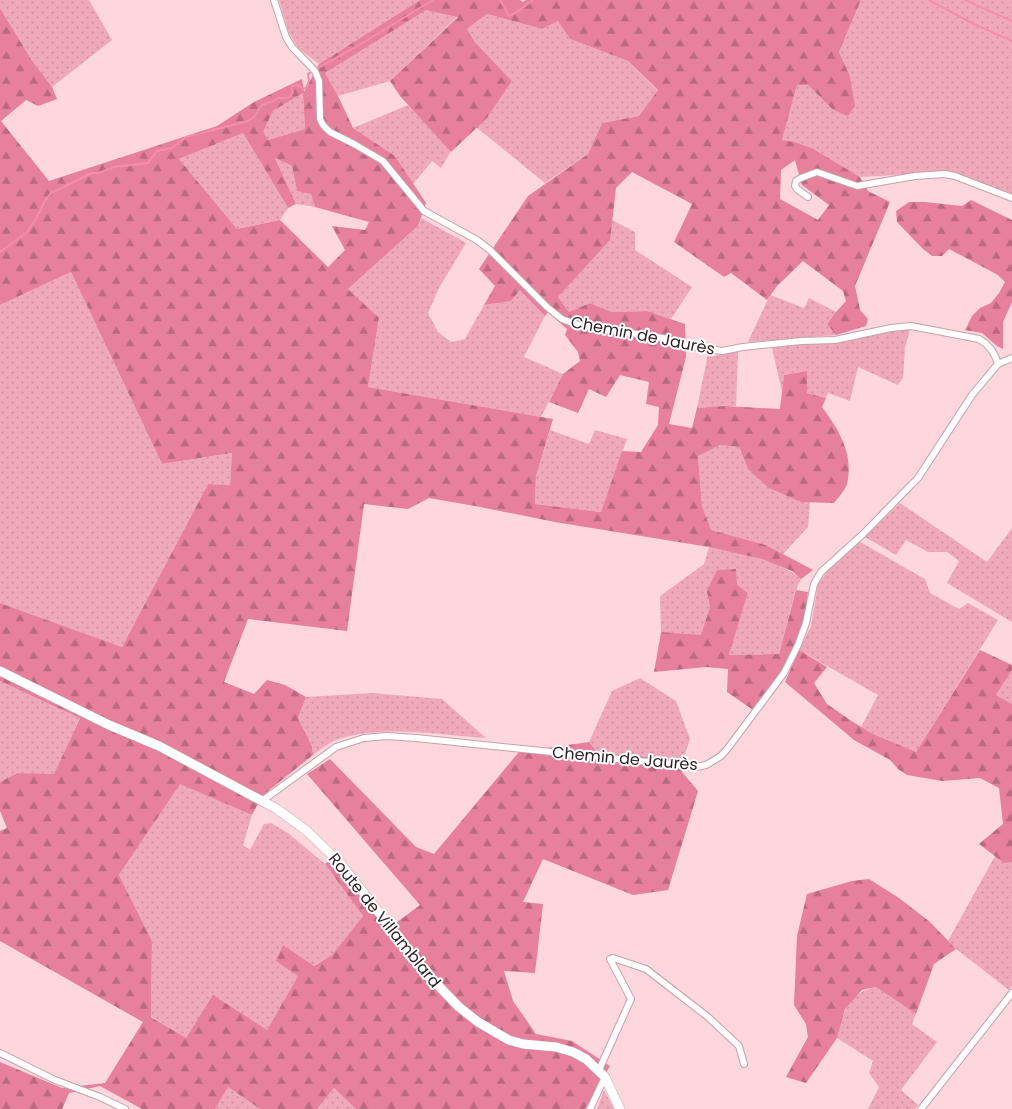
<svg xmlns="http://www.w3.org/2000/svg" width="1012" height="1109" font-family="Poppins,sans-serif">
	<defs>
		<pattern id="green-dots" width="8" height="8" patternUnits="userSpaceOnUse" patternTransform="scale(1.25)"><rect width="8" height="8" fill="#f0a9bb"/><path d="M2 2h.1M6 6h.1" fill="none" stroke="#ce91a0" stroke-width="1.8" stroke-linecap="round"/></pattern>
		<pattern id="forest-firs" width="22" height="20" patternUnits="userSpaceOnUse" patternTransform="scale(1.25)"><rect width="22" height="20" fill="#e6809d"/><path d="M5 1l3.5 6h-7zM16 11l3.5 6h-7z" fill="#bb6880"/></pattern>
	</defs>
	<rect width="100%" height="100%" fill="#fdd6de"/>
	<!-- green -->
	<path fill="url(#green-dots)" d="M0,0H89L112,40L52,87L31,59L0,8Z
		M279,0H420L319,64L299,49L289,33Z
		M861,0H1012V198L953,172L860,177L812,148L782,140L797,85H808L833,110L848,115L854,107L850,76L839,52Z
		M426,9L458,16L390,81L338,96L325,73Z
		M487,14L542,29L558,20L570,39L628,61L658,91L639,116L602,123L588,154L545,183L476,127L487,118L512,81L475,42L467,29Z
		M303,93L305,129L268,140L262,132L273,111Z
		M408,105L451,151L441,168L432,161L413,184L395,156L353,128Z
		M243,133L288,208L280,220L237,229L179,159Z
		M275,158L292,166L297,190L311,194L315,207L296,204Z
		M421,218L466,243L439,288L428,313L438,332L451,342L465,339L484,305L511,301L520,289L545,316L524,357L563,374L541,417L368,387L379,319L348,289L418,226Z
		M612,220L635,232V250L692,287L671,319L647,311L612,312L590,303L569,312L558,297L609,240Z
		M71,272L162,464L232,453L230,485L208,484L122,647L0,603V305Z
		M770,295L804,308L809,298L836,312L827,324L836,335L748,342Z
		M893,329H910L905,348L903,378L898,385L858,367L850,401L828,393L826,398L807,393V371L784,375L782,392L772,348L797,344L835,343Z
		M738,351L736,406L697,408L708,354L714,356Z
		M550,430L589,444L595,430L627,439L601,512L535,504L536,476Z
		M720,445L739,447L748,469L801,502H810L808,527L783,554L766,545L710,530L702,506L698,455Z
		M900,503L987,562L1012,528V622L947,583L959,561L947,552H928L906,540L896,555L865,537Z
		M860,542L925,579L930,593L959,609L968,603L998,620L916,752L871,733L861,727L878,695L799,650L811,626L818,585L827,571Z
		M709,547C740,554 776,558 801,579L795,592L779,654L729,655L748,593L710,607L701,636L661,632L660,596L704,564Z
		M1012,670V704L996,695Z
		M640,678L676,701L690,739L683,760L598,753L589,742L612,691Z
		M0,681L80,717L54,775L17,773L0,782Z
		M372,693L442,699L486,738C438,735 382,724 336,740C328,743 320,750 313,755L312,746L298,718L306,697Z
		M180,783L252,815L243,845L250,850L264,824L271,823L288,833L325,864L363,916L332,955L313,966L283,945L298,976L267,1030L186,1039L151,1016L152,941L119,875Z
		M995,856L1004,863L1012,862V986L1009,990L956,949L948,941Z
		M876,987L916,1014L912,1024L937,1042L901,1090L918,1105L915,1109H868L879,1087L869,1073L873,1061L837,1038C844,1012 846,994 876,987Z
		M228,1087L260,1109H215Z
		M334,1088L356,1109H317Z
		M604,1090L614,1109H597Z"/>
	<!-- forest -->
	<path fill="url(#forest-firs)" fill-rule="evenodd" d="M420,0H520L523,2L526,0H861L839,52L850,76L855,106L848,116L833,110L808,85H797L782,140L794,142L812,148L860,177L868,191L890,202L855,286L860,310L868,319L866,326L836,335L827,324L836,312L846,301L843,291L803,261L777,286L767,300L731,273L724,277L674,242L692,204L632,172L616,188L610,240L558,297L569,312L590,303L612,312L647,311L685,324L686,357L669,424L692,428L697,408L725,406L780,409L784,375L807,371V393L826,398L822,407C839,430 854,454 847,484C845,490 838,498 834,503L801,502L769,488L748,469L739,447L720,445L698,456L702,506L711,530L766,545L813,570L801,579L792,571L762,559L709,547L555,522L475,506L429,498L408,509L364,504L347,631L248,619L224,682L254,694L267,680L285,685L306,697L298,718L312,746L313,755L262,796L252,815L180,784L119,875L152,941L151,1017L186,1038L213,995L267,1030L298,976L276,961L283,945L314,966L332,955L363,916L325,864L338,853L392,926L420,905L307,774L330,759L416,847L434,854L519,752L589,742L598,753L683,760L682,772L698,791L668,890L633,895L543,859L523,902L543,904L535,973L504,971L513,1001L536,1034L572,1041L610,1066L585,1109H356L334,1088L317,1109H260L228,1087L215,1109H142L100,1086L69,1093L62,1109H0V1062L62,1088L105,1083L143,1022L0,941V831L7,828L0,811V782L17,773L54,774L80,718L0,681V603L122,647L208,484L230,485L232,453L162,464L71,272L0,305V8L31,59L52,87L57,99L38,106L26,100L1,121L49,181L217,126L254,102L302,79L304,92L319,64ZM426,10L458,17L390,81L400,96L451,152L487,118L512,81L475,42L467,29L487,14L542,29L558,21L570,39L628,61L658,90L639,116L602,123L588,154L528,196L479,269L495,286L484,305L511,301L520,290L545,316L548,312L567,329L565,335L578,352L580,361L563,374L549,402L578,413L589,389L606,397L620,375L649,382L646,404L659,407L658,425L641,452L622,451L601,512L535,504L536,476L553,419L368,387L379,318L348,289L418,226L426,203L395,156L353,128L338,96L325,73ZM303,93L305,129L268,140L263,132L273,111ZM243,133L288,208L296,204L275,158L292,166L297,191L311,194L315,207L369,222L365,230L332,226L345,250L328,267L280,220L237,229L179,159ZM795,160L802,185L829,205L818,220L780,199L781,170Z
		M971,200L1012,220V302L1003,322V349L997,346L982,333L965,330L972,316L980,308L991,303L999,293L1005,282L998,275L949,249L942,256H932L923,249L897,222L896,211L909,202H925L962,206Z
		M736,569L737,585L748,593L729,655L779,654L796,590L808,592C806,603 806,614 803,623C794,656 773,683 753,710L727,692L728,669L706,667L654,672L661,632L701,635L710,607L707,591L717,570Z
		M799,650L827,667L814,683L827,704L850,720L871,733L916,752L980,650L1012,665V670L996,695L1012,704V862L1004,863L979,844L1003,824L999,788L980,778L942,781L907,775L898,769L890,760L854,740L785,682Z
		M869,879L899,898L930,922L956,949L934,964L916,1014L876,987L862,990L845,1009L837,1038L806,1083L786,1077L808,1037L806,1024L794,1005L797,936L807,894L852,881Z"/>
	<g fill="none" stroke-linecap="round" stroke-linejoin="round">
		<!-- stream -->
		<path stroke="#f68eab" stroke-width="2" d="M500,0L509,16L517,12L533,0
			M929,0L974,24L1012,41
			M965,0L1012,21
			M318,68L356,47L433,0
			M0,252L26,233L36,219L45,201L51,193L92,173H99L114,167L148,163L157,151L172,148L186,137L248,121L254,117L262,105L274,101L278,98C284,98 290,100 293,92L291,88L292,86L298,85L303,89L306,88L309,81L308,74L310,73"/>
		<!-- street casing -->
		<g stroke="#c6a1aa" stroke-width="8">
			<path id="street" d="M274,0L286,37L292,47L315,71L319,81L320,119L323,125L330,132L354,144L383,161L424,211L477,240L490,250L547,307L562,319L578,325L663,338L694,347L722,351L743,347L801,341L835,340L891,328L911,326L979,339C990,345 995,353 998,364
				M808,197L797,189L795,186L796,181L801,178L817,172L857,186L915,176L945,174L955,176L1012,198
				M262,801L336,747L364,738L387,736L416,738L697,767L706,765L721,756L728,748L784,673L798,645L806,623L814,584L821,572L863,534L918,478L972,395L998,364L1012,358
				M0,1053L55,1080L100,1097L125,1109
				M599,1070L631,999L610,959L613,958L646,969L708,1017L739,1046L744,1064
				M590,1109L605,1077
				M921,1109L1012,993"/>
		</g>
		<!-- secondary casing -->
		<g stroke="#c6a1aa" stroke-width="10">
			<path id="secondary" d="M0,671L109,725L159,746L277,809L307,831L342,865L425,972L459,1007L478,1022L509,1040L523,1044L556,1047L573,1052L586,1059L605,1077L620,1109"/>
		</g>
		<!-- street -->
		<use href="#street" stroke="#fff" stroke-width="6"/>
		<!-- secondary -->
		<use href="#secondary" stroke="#fff" stroke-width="9"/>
	</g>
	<g text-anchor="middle" stroke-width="4" stroke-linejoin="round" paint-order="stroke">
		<!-- street labels -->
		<g font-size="16" fill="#2d1f22" stroke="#fff">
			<text transform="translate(643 335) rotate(11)" y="6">Chemin de Jaurès</text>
			<text transform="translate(625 758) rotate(5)" y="6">Chemin de Jaurès</text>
			<text transform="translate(385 920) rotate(51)" y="6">Route de Villamblard</text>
		</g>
	</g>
</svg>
